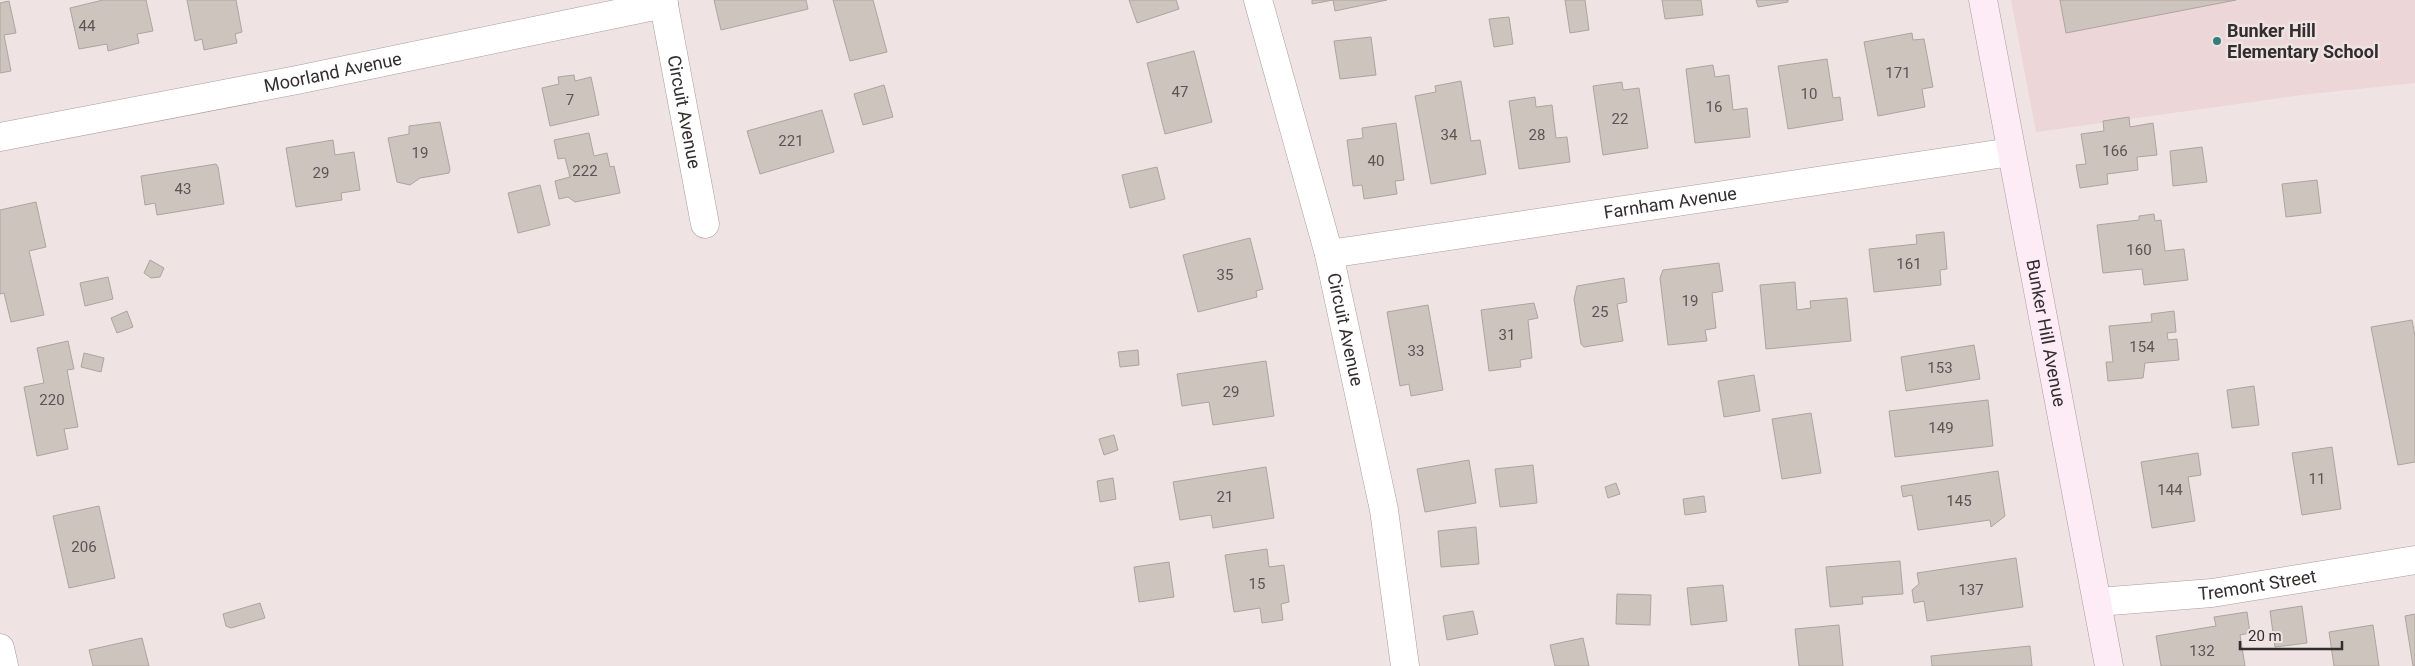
<svg xmlns="http://www.w3.org/2000/svg" width="2415" height="666" font-family="Roboto,sans-serif">
	<rect width="100%" height="100%" fill="#f0e3e3"/>
	<!-- built -->
	<path fill="#ecd6d7" d="M2011,0H2415V83L2310,94L2036,132Z"/>
	<!-- building -->
	<path fill="#cec4be" stroke="#aea49f" d="M146,0L153,31L137,34L139,43L108,51L107,44L79,49L70,8L103,0Z
		M187,0H236L242,32L235,34L237,43L204,50L202,39L195,41Z
		M714,0H806L808,9L721,30Z
		M833,0H873L887,52L850,61Z
		M1129,0H1176L1179,9L1137,23Z
		M1312,0H1387L1335,11L1333,0L1312,4Z
		M1565,0H1585L1589,30L1570,33Z
		M1662,0H1701L1703,15L1665,19Z
		M1756,0H1788V2L1758,7Z
		M2060,0H2236L2066,33Z
		M9,1L16,33L4,35L11,71L0,73V3Z
		M1509,17L1513,44L1494,47L1489,19Z
		M1912,33L1913,40L1924,39L1933,87L1922,89L1925,107L1878,116L1864,42Z
		M1371,37L1376,75L1340,79L1334,41Z
		M1194,51L1212,122L1165,134L1147,63Z
		M1827,59L1833,98L1840,97L1843,120L1788,129L1778,66Z
		M1713,65L1715,77L1729,75L1733,110L1747,108L1750,137L1695,143L1686,69Z
		M574,75L575,81L591,77L599,115L550,126L542,88L559,84L558,77Z
		M1461,81L1471,141L1480,140L1486,174L1431,184L1415,96L1436,92L1435,86Z
		M1622,82L1623,90L1639,88L1648,148L1603,155L1593,86Z
		M884,85L893,117L863,125L854,94Z
		M1535,97L1536,107L1552,105L1556,138L1567,137L1570,162L1519,169L1509,101Z
		M822,110L834,152L760,174L747,131Z
		M2129,117L2130,127L2153,123L2157,155L2137,157L2138,170L2107,174L2108,184L2080,188L2076,165L2086,164L2081,134L2104,131L2103,121Z
		M440,122L450,169L449,173L420,178L410,185L397,182L388,138L409,134V126Z
		M1396,123L1404,180L1395,181L1397,194L1364,199L1362,185L1353,186L1347,140L1363,138L1362,128Z
		M589,133L594,156L607,153L610,167L614,166L620,193L575,202L568,197L559,199L555,181L570,177L565,158L558,159L554,140Z
		M333,140L335,155L354,152L360,190L341,193L342,200L296,207L286,148Z
		M2202,147L2207,182L2173,186L2170,151Z
		M216,164L218,167L224,204L157,215L155,203L145,205L141,176Z
		M1157,167L1165,199L1130,208L1122,175Z
		M2317,180L2321,213L2286,217L2282,184Z
		M540,185L550,225L518,233L508,193Z
		M36,202L46,247L29,251L44,315L11,322L4,293L0,294V210Z
		M2154,214L2155,221L2161,220L2165,251L2184,249L2188,280L2144,285L2142,269L2103,273L2097,225L2139,220V216Z
		M1944,232L1947,269L1940,270L1941,285L1874,292L1869,249L1917,244L1916,235Z
		M1250,238L1263,289L1256,291L1257,297L1198,312L1183,255Z
		M150,260L164,268L160,277L151,278L144,273Z
		M1719,263L1723,291L1712,293L1716,328L1705,330L1707,341L1668,345L1660,278L1663,270Z
		M108,277L113,299L85,306L80,283Z
		M1624,278L1627,302L1617,304L1623,341L1584,347L1581,344L1574,299L1577,286Z
		M1795,282L1797,310L1811,308L1810,301L1847,298L1851,341L1766,349L1760,285Z
		M1534,303L1538,318L1528,320L1532,358L1520,360L1521,367L1489,371L1481,310Z
		M1428,305L1443,390L1411,396L1409,384L1400,386L1387,312Z
		M127,311L133,327L117,333L111,318Z
		M2174,311L2176,332L2167,333L2168,340L2177,339L2179,360L2145,363L2143,378L2108,381L2106,362H2113L2109,326L2152,322L2151,314Z
		M2412,320L2415,336V462L2398,465L2371,327Z
		M68,341L74,369L67,370L78,427L64,429L68,449L37,456L24,387L44,383L37,348Z
		M1974,345L1980,379L1906,391L1901,357Z
		M1138,350L1139,365L1120,367L1118,352Z
		M84,353L104,358L101,372L81,367Z
		M1266,361L1274,416L1213,425L1209,402L1182,406L1177,374Z
		M1754,375L1760,411L1724,417L1718,381Z
		M2254,386L2259,425L2232,428L2227,390Z
		M1988,400L1993,446L1895,457L1889,411Z
		M1811,413L1821,473L1782,479L1772,419Z
		M1114,435L1118,450L1104,455L1099,439Z
		M2332,447L2341,509L2302,515L2292,453Z
		M2198,453L2201,475L2188,477L2195,521L2152,528L2141,462Z
		M1469,460L1476,503L1425,512L1417,469Z
		M1533,465L1537,503L1500,507L1495,469Z
		M1266,467L1274,518L1213,528L1211,515L1180,520L1173,482Z
		M1998,471L2005,516L1991,527L1990,520L1918,530L1912,495L1903,497L1901,486Z
		M1113,478L1116,499L1100,502L1097,481Z
		M1616,483L1620,494L1608,498L1605,487Z
		M1704,496L1706,512L1685,515L1683,499Z
		M99,506L115,578L69,588L53,516Z
		M1476,527L1479,564L1441,567L1438,531Z
		M1267,549L1269,567L1284,565L1289,602L1281,604L1283,620L1262,623L1260,608L1234,612L1225,555Z
		M2016,558L2023,607L1927,621L1924,601L1914,603L1912,590L1919,584L1917,573Z
		M1900,561L1903,594L1862,597L1863,604L1830,607L1826,567Z
		M1169,562L1174,597L1139,602L1134,567Z
		M1723,585L1727,621L1691,625L1687,588Z
		M1617,594L1651,595L1650,625L1616,624Z
		M260,603L265,618L231,628L226,626L223,614Z
		M2302,606L2307,643L2275,647L2270,611Z
		M1473,611L1478,634L1447,640L1443,616Z
		M2247,612L2250,633L2240,635L2245,666H2161L2156,636L2216,626L2214,617Z
		M2415,614V666H2413L2405,616Z
		M1839,625L1843,666H1799L1795,629Z
		M2373,625L2379,666H2334L2329,632Z
		M142,638L149,666H93L89,650Z
		M1583,638L1589,666H1555L1550,645Z
		M2030,646L2032,666H1932L1931,656Z"/>
	<g fill="none" stroke-linecap="round" stroke-linejoin="round">
		<!-- street casing -->
		<g stroke="#a99d9d" stroke-width="29">
			<g id="street">
				<path id="s1" d="M663,0L705,224"/>
				<path id="s2" d="M1258,0L1329,254L1384,510L1405,666"/>
				<path id="s3" d="M0,137L297,80L664,4"/>
				<path id="s4" d="M1329,254L2011,152"/>
				<path id="s5" d="M2098,602L2212,593L2415,560"/>
				<path d="M0,648L4,666"/>
			</g>
		</g>
		<!-- secondary casing -->
		<g stroke="#a99d9d" stroke-width="29">
			<g id="secondary">
				<path id="s6" d="M1983,0L2109,666"/>
			</g>
		</g>
		<!-- street -->
		<use href="#street" stroke="#fff" stroke-width="28"/>
		<!-- secondary -->
		<use href="#secondary" stroke="#fdebf6" stroke-width="28"/>
	</g>
	<!-- markers -->
	<circle fill="#357d79" stroke="#f0e3e3" stroke-width="2" cx="2217" cy="41" r="5"/>
	<g text-anchor="middle" stroke-width="5" stroke-linejoin="round" paint-order="stroke">
		<!-- number labels -->
		<g font-size="15" fill="#5a5452">
			<text x="87" y="31">44</text>
			<text x="1898" y="78">171</text>
			<text x="1180" y="97">47</text>
			<text x="1809" y="99">10</text>
			<text x="570" y="105">7</text>
			<text x="1714" y="112">16</text>
			<text x="1620" y="124">22</text>
			<text x="1449" y="140">34</text>
			<text x="1537" y="140">28</text>
			<text x="791" y="146">221</text>
			<text x="2115" y="156">166</text>
			<text x="420" y="158">19</text>
			<text x="1376" y="166">40</text>
			<text x="585" y="176">222</text>
			<text x="321" y="178">29</text>
			<text x="183" y="194">43</text>
			<text x="2139" y="255">160</text>
			<text x="1909" y="269">161</text>
			<text x="1225" y="280">35</text>
			<text x="1690" y="306">19</text>
			<text x="1600" y="317">25</text>
			<text x="1507" y="340">31</text>
			<text x="2142" y="352">154</text>
			<text x="1416" y="356">33</text>
			<text x="1940" y="373">153</text>
			<text x="1231" y="397">29</text>
			<text x="52" y="405">220</text>
			<text x="1941" y="433">149</text>
			<text x="2317" y="484">11</text>
			<text x="2170" y="495">144</text>
			<text x="1225" y="502">21</text>
			<text x="1959" y="506">145</text>
			<text x="84" y="552">206</text>
			<text x="1257" y="589">15</text>
			<text x="1971" y="595">137</text>
			<text x="2202" y="656">132</text>
		</g>
		<!-- poi labels -->
		<g font-size="18" font-weight="bold" fill="#332e2e" stroke="#f0e3e3" text-anchor="start">
			<text x="2227" y="37">Bunker Hill<tspan x="2227" dy="21">Elementary School</tspan></text>
		</g>
		<!-- street labels -->
		<g font-size="18" fill="#332e2e" stroke="#f0e3e3">
			<text dy="6" stroke="none"><textPath href="#s3" startOffset="339">Moorland Avenue</textPath></text>
			<text dy="6" stroke="none"><textPath href="#s1" startOffset="114">Circuit Avenue</textPath></text>
			<text dy="6" stroke="none"><textPath href="#s4" startOffset="345">Farnham Avenue</textPath></text>
			<text dy="6" stroke="none"><textPath href="#s2" startOffset="341">Circuit Avenue</textPath></text>
			<text dy="6" stroke="none"><textPath href="#s6" startOffset="339">Bunker Hill Avenue</textPath></text>
			<text dy="6" stroke="none"><textPath href="#s5" startOffset="160">Tremont Street</textPath></text>
		</g>
	</g>
	<!-- scale -->
	<path d="M2240 641v8h102v-8" fill="none" stroke="#332e2e" stroke-width="2.5"/>
	<text x="2248" y="641" font-size="15" fill="#332e2e" stroke="#f0e3e3" stroke-width="4" paint-order="stroke">20 m</text>
</svg>
